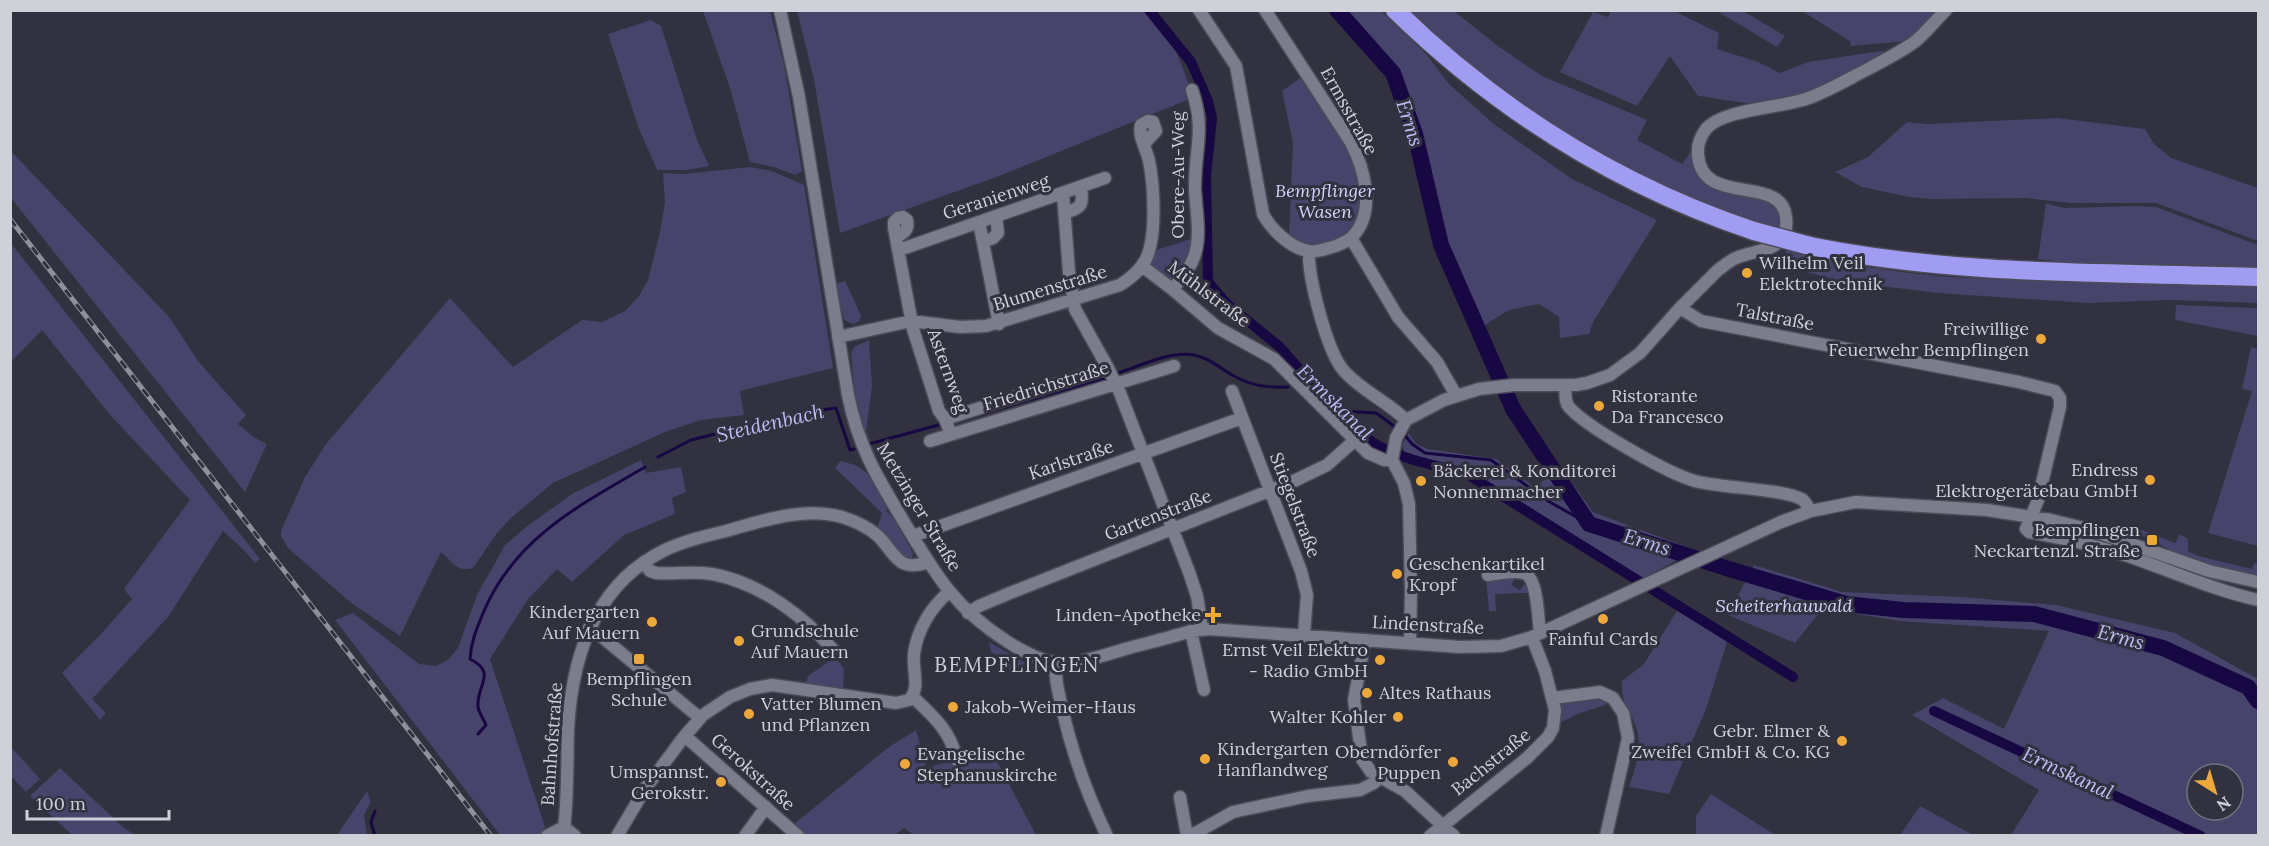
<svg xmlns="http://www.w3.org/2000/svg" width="2269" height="846" font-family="Lora,serif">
	<rect width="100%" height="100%" fill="#31313f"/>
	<!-- green -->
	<path fill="#46446b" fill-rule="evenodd" d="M703,11H770L784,65L802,171L795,175L774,167L750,162L730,88Z
		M797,11H1152C1171,37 1185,67 1192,98L999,176L840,233L814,80Z
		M1329,11H1381L1426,54L1449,84L1495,125L1572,179L1657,220L1593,322L1589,334L1560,338L1559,317L1539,304L1509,310L1480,328L1439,223L1412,126L1395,77Z
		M1404,11H1454L1498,46L1542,76L1647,120L1637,140L1682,164L1691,151L1708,184L1720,191L1763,199L1780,212L1782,230L1761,226L1655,185L1525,110Z
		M1611,11H1674L1719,33L1717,49L1758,62L1780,73L1808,62L1881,51L1887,53C1846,75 1806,101 1758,103C1739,104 1718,98 1698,96L1670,56L1637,106L1560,72L1593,12L1608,17Z
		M1717,11H1743L1785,36L1777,47Z
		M1802,11H1940L1907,41L1851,46L1850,41Z
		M651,20L661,26L697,140L709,166L687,170H657L639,129L608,34Z
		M1303,76L1352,155L1361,206L1348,236L1308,248L1289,236L1293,143L1282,91Z
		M2058,118L2145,129L2154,144L2171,158L2258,188V241L2156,203H2070L2026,198L1931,199L1909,197L1862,187L1835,172L1868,157L1907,122L1927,124Z
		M10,150L170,318L198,361L246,415L238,424L255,438L267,444L245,492L11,198Z
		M750,167L772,171L804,185L833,368L740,391L744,415L701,420L665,432L553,483L511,518L497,533L473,568C457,573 452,561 441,552L400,636L350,602L288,548L281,536V531L305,477L326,444L450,298L513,367L582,320L602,322L625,311L639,296L648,280L660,232L665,203L663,173L683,174Z
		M2046,203L2063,208L2135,206L2156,207L2258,245V273L2124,268L2038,259Z
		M1194,238L1192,253L1172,284L1146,266L1156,250Z
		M10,242L260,559L255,563C245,550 234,541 223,531L168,617L92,699L106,713L100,720L62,673L100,635L132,599L124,589L190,500L111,416L42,330L11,362Z
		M1786,250C1845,265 1904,274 1965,278L2258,284V303L2171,300L2088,303L1938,293L1840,281L1781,265Z
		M845,281L861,315L860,321L853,324L844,320L836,284Z
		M2176,305L2258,308V336L2175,320Z
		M869,340L872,386L866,431L885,479L866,441L854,388L851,353L854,347Z
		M2251,347L2258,349V546L2208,533L2252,391L2242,389Z
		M1409,433L1416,444L1428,449L1497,459L1535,488L1560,466L1593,512L1695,550L1640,580L1470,473L1406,455L1402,445Z
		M641,460L646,473L681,467L686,492L672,498L675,514L624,535L572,582L557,569L528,599L490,659L545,827L539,835H500L335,620L353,613L419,664L436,666L448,660L458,648L477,595L505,545L526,527L572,494Z
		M840,461C872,467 872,482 887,508L886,511L892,516L913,553L912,559H905L877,528L882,513L835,468Z
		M2127,524L2175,543L2180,534L2188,539V551L2198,556L2252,569L2254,563L2258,564V576L2237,572L2180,555L2145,537L2122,532L2120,528Z
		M1754,565L1842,592L1962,597L2056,605L2175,633L2258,679V835H2011L2039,790L1912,715L1943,698L2004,729L2049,631L1899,621L1823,608L1795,643L1728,615ZM2197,774H2233V810H2197Z
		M1511,577L1515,579L1511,585L1520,590L1524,585L1529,588L1530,593L1495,594L1496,611H1489L1486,579Z
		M1678,609L1728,639L1706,709L1669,794L1629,787C1634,771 1641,753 1638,735C1634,713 1620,706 1622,681L1644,664Z
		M989,642L1034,668L1011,674L1006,660L991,652Z
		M835,657L844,669L843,689L858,691V695L805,686L808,676Z
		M1596,697L1608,704L1577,714L1558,724L1560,703Z
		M916,730L926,768L991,750L1036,835H914L904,828L895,835L807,836L794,824L889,747Z
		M11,747L40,779L26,792L11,776Z
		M60,768L124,828L135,835H72L30,796Z
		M367,791L371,802L364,815L367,835H337Z
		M1711,794L1775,835H1696V816Z
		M1920,806L1973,835H1900Z"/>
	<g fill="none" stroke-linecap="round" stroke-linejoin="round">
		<!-- stream -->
		<path stroke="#170743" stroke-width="3" d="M1118,373C1140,366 1169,351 1194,355C1210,358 1221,369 1234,376C1252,386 1268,388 1288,387
			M1339,411L1376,413L1398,429
			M968,418L1105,378
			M1403,433L1412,444L1425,453L1491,460L1548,501L1589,524
			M869,444L942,424
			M658,457L691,440L727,431L793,419L807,412L836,408L850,450L854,449
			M478,734L486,725C484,720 479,713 478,707C476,685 498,673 470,659C471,641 477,628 484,611C515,538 580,505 645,467
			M375,811L371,822L375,836"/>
		<!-- canal -->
		<path stroke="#170743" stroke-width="10" d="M1149,10L1191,62L1208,101L1212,118L1206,176L1208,282L1228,305L1280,347L1310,381L1372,442C1401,460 1435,465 1467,474L1793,677
			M1934,711L2201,836"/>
		<!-- river -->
		<path stroke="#170743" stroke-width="16" d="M1337,10L1393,73L1415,134L1441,245L1513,409L1589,524L1729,569L1846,604L1903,610L2034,614L2163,648L2248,687L2258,701"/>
		<!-- minor casing -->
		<g stroke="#4c4c58" stroke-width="15">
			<path id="minor" d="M780,10L799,97L848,395C859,450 879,480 907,527C937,577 957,610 1008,642C1022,651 1037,659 1053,662C1077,665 1102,656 1125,649C1147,643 1169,638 1191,631L1209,629L1460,647L1501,646L1532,637L1781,522L1811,511L1856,502L1987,510L2051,520L2088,529L2209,571L2258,582
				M1199,10L1236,66L1263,214C1271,229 1291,249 1309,251C1317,253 1327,248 1336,246C1341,244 1348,241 1352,237C1377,212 1364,167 1350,141L1265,10
				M1063,194L1069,272L1075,309L1108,368L1120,393L1189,572L1197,596L1202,629
				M1065,213C1083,207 1083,205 1081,187
				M979,222L999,324
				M896,237C904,233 909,230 907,220L903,217L898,218L894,222V228L913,329L939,411L945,419L951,434
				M1351,238L1398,317L1437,362L1456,395
				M983,242L993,238L998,233L996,216
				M899,250L1105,178
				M1309,252C1308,277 1327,352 1344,371C1362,391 1388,402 1406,420
				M1142,266L1172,289L1218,328L1274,359L1368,453L1384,460H1392
				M1172,289C1182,279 1191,268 1195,254C1201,234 1196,211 1195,190C1194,150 1206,131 1192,90
				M1680,308L1701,321L2019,382L2055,391L2060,398V407L2038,500L2026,529L2029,532C2063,538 2095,545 2128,556C2171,571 2214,590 2258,600
				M838,337L911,321L960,327L986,326L1120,285C1131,278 1140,271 1146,259C1157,236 1154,185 1149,161C1147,150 1138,137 1141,125L1148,121L1153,122L1156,131L1144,144
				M1565,385C1566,393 1564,401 1569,407C1586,427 1669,474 1695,481C1719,488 1787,489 1803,500C1806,503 1808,507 1811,511
				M1232,391L1301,571L1307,595L1304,635
				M945,419L1108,368
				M930,441L1174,366
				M913,536L1242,418
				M644,563L650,571L656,573C675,574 694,571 712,574C761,583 805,617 836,653
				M1488,575C1498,574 1517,569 1526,574C1538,581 1538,620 1540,633
				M968,613L979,606L1010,593L1294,481L1327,465L1354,441
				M589,628L602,637L700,718
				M1191,631L1204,690
				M1365,640L1354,700L1362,759L1371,772L1405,791L1454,836
				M1410,643L1411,592L1409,504L1404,483L1392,460L1396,438L1406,420L1444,400L1479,389L1514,385H1576L1587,383L1610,375L1640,353L1680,308L1718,270C1724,266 1729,261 1736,258C1751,251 1772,252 1782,239C1786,232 1787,224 1786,217C1781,173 1702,208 1698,155C1697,145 1700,137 1706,129C1722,109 1782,108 1809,98C1830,90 1850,78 1870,68C1886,59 1903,51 1917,40C1927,31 1936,20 1946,10
				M1056,662C1054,678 1059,693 1062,708C1072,753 1087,794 1107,836
				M912,696C934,717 950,730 957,760
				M1553,698L1600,692L1613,698L1623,713L1628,738L1606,836
				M685,736L798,836
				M1180,797L1187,836
				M564,829C568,796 567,762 568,729C572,657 595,584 665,550C684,541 705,536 726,531C762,521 804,506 842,517C855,521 868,527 878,536C896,554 898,573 928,562
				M547,836L560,829L569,831L575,836
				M617,836L645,789L683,738L703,715L730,697L750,689L772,685L882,701L896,703L909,700C921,688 912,669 914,654C917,630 931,607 949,592
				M745,836L766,807
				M1190,836L1233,812L1308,796L1360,790L1374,783L1380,777
				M1430,836L1527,758L1548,737L1553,728L1555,710L1545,671L1532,637"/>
		</g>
		<!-- highway casing -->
		<g stroke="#4c4c58" stroke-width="21">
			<path id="highway" d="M1395,10C1498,110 1619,186 1754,231
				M1810,246C1958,276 2108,272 2258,277"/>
		</g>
		<!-- minor -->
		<use href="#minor" stroke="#7b7c8c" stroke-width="12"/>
		<!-- highway -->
		<use href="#highway" stroke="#a09cf2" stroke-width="18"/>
		<!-- rail casing -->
		<g stroke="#90909b" stroke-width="5">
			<path id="rail" d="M10,219L491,836"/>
		</g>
		<!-- rail -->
		<use href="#rail" stroke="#31313f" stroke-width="3" stroke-dasharray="9" stroke-linecap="butt"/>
		<!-- highway-bridge casing -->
		<g stroke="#4c4c58" stroke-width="21" stroke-linecap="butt">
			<path id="highway-bridge" d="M1754,231L1810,246"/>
		</g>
		<!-- highway-bridge -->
		<use href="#highway-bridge" stroke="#a09cf2" stroke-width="18"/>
	</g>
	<!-- markers -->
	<g fill="#eda83b" stroke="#31313f" stroke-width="2">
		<circle cx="1747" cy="273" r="6"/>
		<circle cx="2041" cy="339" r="6"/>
		<circle cx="1599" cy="406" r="6"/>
		<circle cx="2150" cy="480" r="6"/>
		<circle cx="1421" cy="481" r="6"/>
		<rect x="2146" y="534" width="12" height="12" rx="3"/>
		<circle cx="1397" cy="574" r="6"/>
		<path d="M1210 606h6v6h6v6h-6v6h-6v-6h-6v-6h6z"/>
		<circle cx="1603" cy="619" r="6"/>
		<circle cx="652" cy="622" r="6"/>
		<circle cx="739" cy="641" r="6"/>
		<rect x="633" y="653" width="12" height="12" rx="3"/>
		<circle cx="1380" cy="660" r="6"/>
		<circle cx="1367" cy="693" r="6"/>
		<circle cx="953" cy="707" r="6"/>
		<circle cx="749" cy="714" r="6"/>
		<circle cx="1398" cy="717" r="6"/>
		<circle cx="1842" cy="741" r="6"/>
		<circle cx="1205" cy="759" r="6"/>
		<circle cx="1453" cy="762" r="6"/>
		<circle cx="905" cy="764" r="6"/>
		<circle cx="721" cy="782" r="6"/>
	</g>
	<g text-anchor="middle" stroke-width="6" stroke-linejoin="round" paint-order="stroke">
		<!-- street labels -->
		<g font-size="18" fill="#d0d0d9" stroke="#31313f">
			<text transform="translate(1349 111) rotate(61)" y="6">Ermsstraße</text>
			<text transform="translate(1178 175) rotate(-90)" y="6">Obere-Au-Weg</text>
			<text transform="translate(996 197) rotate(-18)" y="6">Geranienweg</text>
			<text transform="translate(1050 288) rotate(-17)" y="6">Blumenstraße</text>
			<text transform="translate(1209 294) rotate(37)" y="6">Mühlstraße</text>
			<text transform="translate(1775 317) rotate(11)" y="6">Talstraße</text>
			<text transform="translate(948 371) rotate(70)" y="6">Asternweg</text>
			<text transform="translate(1046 386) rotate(-17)" y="6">Friedrichstraße</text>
			<text transform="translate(1071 460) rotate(-19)" y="6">Karlstraße</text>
			<text transform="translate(1295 505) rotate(69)" y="6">Stiegelstraße</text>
			<text transform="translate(919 507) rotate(59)" y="6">Metzinger Straße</text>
			<text transform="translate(1158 515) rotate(-21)" y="6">Gartenstraße</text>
			<text transform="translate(1428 625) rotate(3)" y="6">Lindenstraße</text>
			<text transform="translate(552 744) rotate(-86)" y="6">Bahnhofstraße</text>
			<text transform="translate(1491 762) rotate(-39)" y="6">Bachstraße</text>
			<text transform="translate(753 772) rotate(42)" y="6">Gerokstraße</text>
		</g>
		<!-- park labels -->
		<g font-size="18" font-style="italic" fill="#d4d4fb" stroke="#31313f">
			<text x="1325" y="197">Bempflinger<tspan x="1325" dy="21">Wasen</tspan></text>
			<text x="1784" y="612">Scheiterhauwald</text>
		</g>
		<!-- poi labels -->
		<g font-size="18" fill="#d0d0d9" stroke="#31313f" text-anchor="start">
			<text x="1759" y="269">Wilhelm Veil<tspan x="1759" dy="21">Elektrotechnik</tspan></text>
			<text x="2029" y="335" text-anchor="end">Freiwillige<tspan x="2029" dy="21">Feuerwehr Bempflingen</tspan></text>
			<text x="1611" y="402">Ristorante<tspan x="1611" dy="21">Da Francesco</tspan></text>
			<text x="2138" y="476" text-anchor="end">Endress<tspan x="2138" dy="21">Elektrogerätebau GmbH</tspan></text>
			<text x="1433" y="477">Bäckerei &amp; Konditorei<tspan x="1433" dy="21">Nonnenmacher</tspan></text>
			<text x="2140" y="536" text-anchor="end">Bempflingen<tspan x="2140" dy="21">Neckartenzl. Straße</tspan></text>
			<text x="1409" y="570">Geschenkartikel<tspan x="1409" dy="21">Kropf</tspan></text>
			<text x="640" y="618" text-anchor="end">Kindergarten<tspan x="640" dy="21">Auf Mauern</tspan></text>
			<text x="1201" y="621" text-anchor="end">Linden-Apotheke</text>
			<text x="751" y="637">Grundschule<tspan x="751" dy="21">Auf Mauern</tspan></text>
			<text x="1603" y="645" text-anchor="middle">Fainful Cards</text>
			<text x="1368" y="656" text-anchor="end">Ernst Veil Elektro<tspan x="1368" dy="21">- Radio GmbH</tspan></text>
			<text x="639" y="685" text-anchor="middle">Bempflingen<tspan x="639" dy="21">Schule</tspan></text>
			<text x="1379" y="699">Altes Rathaus</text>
			<text x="761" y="710">Vatter Blumen<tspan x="761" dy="21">und Pflanzen</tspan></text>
			<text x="965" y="713">Jakob-Weimer-Haus</text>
			<text x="1386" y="723" text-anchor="end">Walter Kohler</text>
			<text x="1830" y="737" text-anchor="end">Gebr. Elmer &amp;<tspan x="1830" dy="21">Zweifel GmbH &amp; Co. KG</tspan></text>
			<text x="1217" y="755">Kindergarten<tspan x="1217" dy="21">Hanflandweg</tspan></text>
			<text x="1441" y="758" text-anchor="end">Oberndörfer<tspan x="1441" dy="21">Puppen</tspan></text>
			<text x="917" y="760">Evangelische<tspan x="917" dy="21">Stephanuskirche</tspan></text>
			<text x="709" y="778" text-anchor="end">Umspannst.<tspan x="709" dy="21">Gerokstr.</tspan></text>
		</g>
		<!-- water labels -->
		<g font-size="20" font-style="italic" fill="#bdbcf5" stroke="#31313f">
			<text transform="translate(1410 123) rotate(72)" y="7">Erms</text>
			<text transform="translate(1335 402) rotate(45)" y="7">Ermskanal</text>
			<text transform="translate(770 423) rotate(-13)" y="7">Steidenbach</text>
			<text transform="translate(1647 542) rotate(17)" y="7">Erms</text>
			<text transform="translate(2121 637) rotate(15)" y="7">Erms</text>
			<text transform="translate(2068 773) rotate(25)" y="7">Ermskanal</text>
		</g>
		<!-- quarter labels -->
		<g font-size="21" letter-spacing="1.5" fill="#d0d0d9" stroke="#31313f">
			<text x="1017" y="672">BEMPFLINGEN</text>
		</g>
	</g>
	<!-- border -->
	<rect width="2269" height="846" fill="none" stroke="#d0d0d9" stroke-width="24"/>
	<!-- north arrow -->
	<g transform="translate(2215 792) rotate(143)"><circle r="28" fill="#31313f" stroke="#71717d" stroke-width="1.5"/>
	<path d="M0-4.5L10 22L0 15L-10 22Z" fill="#eda83b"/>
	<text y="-9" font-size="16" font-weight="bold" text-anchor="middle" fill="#d0d0d9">N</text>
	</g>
	<!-- scale -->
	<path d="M27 810v9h142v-9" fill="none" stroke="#d0d0d9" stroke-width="3"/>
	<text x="36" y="810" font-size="18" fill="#d0d0d9" stroke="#31313f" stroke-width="4.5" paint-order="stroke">100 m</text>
</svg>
